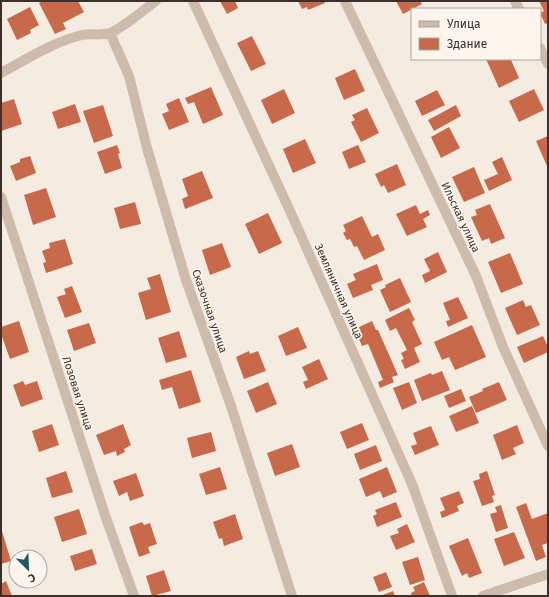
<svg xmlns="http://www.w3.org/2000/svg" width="549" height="597" font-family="'Fira Sans',sans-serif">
	<rect width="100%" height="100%" fill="#f4ebe1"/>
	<!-- building -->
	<path fill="#c8694b" d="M43,1H78L84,12L63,23L66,29L55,34L39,3Z
		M220,1H235L238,8L227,14Z
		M298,1H324L325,3L308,10L307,7L302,9Z
		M396,1H420L422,4L403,14Z
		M539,1H548V23L545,24L540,13L544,11Z
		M30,7L39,25L30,30L31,33L17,40L7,19Z
		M252,36L266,64L251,71L237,43Z
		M486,59H514L511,60L519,78L499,88Z
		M355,69L365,91L344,100L335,78Z
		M211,87L223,115L203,124L194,102L188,104L185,98Z
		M284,89L295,113L272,124L261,100Z
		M534,89L544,110L519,122L509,101Z
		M437,90L445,105L422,116L415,101Z
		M179,98L189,122L169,130L162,114L169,111L166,104Z
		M14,99L22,124L1,131V103Z
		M75,104L81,122L58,129L52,112Z
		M103,105L113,136L94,143L83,111Z
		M456,105L461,116L434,131L428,120Z
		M367,108L379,133L361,142L351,122L355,120L352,115Z
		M449,127L460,148L441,158L431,137Z
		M548,136V165L547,166L536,141Z
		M305,139L316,163L293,173L283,149Z
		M117,145L120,153L118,154L122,168L105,174L97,152Z
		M358,145L366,162L349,169L342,152Z
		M30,156L36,173L16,181L10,166L20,162V159Z
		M502,157L512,180L489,191L484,180L498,174L492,162Z
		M397,164L406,185L388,193L384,185L381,187L375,174Z
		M474,167L485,193L464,202L452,177Z
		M202,171L213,198L185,209L182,199L188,196L182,179Z
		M46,188L56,217L33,225L24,195Z
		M135,202L141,224L120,229L114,208Z
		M490,204L505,238L491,244L489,238L482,241L471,217L477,215L475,210Z
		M416,205L420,214L428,210L430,215L423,219L427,227L407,236L396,214Z
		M268,213L282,243L259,254L245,224Z
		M362,216L372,237L378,234L385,250L364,260L357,246L354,247L350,239L347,240L343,233L346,231L343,225Z
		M65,239L73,264L46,273L43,263L46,262L42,251L50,248L49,243Z
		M222,243L231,267L210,275L202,250Z
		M438,252L447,272L425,283L422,275L430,271L424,259Z
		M510,253L523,284L501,293L488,262Z
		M377,264L383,280L371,285L373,290L353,298L347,284L356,280L353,274Z
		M160,274L171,312L146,320L138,293L151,289L147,278Z
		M400,278L411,302L390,312L380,290L386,287L385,285Z
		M72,286L82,312L65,318L57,297L66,294L64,289Z
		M458,297L468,318L448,327L446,321L450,320L443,303Z
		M523,300L526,307L531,305L540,325L517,335L505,308Z
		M409,308L415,320L412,322L422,344L414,348L420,362L405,369L401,360L404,359L401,353L407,350L396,328L390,331L385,320Z
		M19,321L29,352L10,359L1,334V327Z
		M372,321L376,330H378L398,375L392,377L394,382L380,388L378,382L383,380L368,344L362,346L355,329Z
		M89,323L96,343L74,351L67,330Z
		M472,325L486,357L455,370L449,357L442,360L434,342Z
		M298,327L307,348L286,356L278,336Z
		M179,331L187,357L166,363L158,338Z
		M543,336L548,347V352L524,363L517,347Z
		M249,351L250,354L258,351L266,371L244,379L236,357Z
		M319,359L328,379L306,389L303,382L308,380L302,367Z
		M191,370L201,402L179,409L172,387L162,390L159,380Z
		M442,371L450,390L422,401L414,380L431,373L432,375Z
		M23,381L25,385L37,381L43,399L21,407L13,385Z
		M268,382L277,404L256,413L247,391Z
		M409,382L417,403L402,410L393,388Z
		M499,382L507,400L476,413L469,397L483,391L482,389Z
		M461,389L466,401L449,408L444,396Z
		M472,406L479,423L456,432L449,416Z
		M362,423L369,440L347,449L340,432Z
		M52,424L59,445L39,452L32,431Z
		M123,424L131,445L124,449L125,452L117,456L116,451L104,455L96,435Z
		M517,425L524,443L513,448L516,454L502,460L493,435Z
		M431,426L439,445L415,455L411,446L417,444L413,433Z
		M211,432L216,451L192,458L187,438Z
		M292,444L300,467L275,476L267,453Z
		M376,445L382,461L360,470L354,454Z
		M220,467L227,489L206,495L199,474Z
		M387,467L397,492L383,498L380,491L366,497L359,479Z
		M66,471L73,492L52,498L46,478Z
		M487,471L495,495L492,496L494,502L482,506L473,481L480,479L479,474Z
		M136,473L144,496L130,501L127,492L119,496L113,481Z
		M459,491L464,503L457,506L459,511L442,518L440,512L445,510L440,498Z
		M396,502L402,517L377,527L373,516L377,514L375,510Z
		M526,503L532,519L548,513V543L542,545L546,557L536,561L516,507Z
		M501,505L508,528L496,532L490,514L497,512L495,507Z
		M79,509L87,534L62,542L54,517Z
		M235,514L243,539L224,546L222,538L219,539L213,522Z
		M142,522L144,525L150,523L157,544L148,547L150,553L139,557L129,527Z
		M407,524L415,542L396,550L390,536L399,533L397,529Z
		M1,531H2L11,561L1,564Z
		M514,532L525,558L504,566L494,539Z
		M468,538L482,573L469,578L467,573L462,576L449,546Z
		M92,549L97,564L75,571L70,556Z
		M418,557L425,580L410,585L402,562Z
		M164,570L171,591L152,596L146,576Z
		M386,572L392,587L379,592L373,577Z
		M6,581L12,596H1V584Z
		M424,582L430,596H412L411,593L415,591L413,587Z
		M393,591L395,596H380Z"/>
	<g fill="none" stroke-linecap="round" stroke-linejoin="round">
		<!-- minor -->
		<path stroke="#cdbbac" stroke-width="10" d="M193,1L290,211L412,484L452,596
			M345,1L476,276L503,347L548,446
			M515,1L519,9
			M110,33L129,76L147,148L186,280L230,403L292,596
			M540,48L548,64
			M1,73C27,59 53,42 82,35C91,33 101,36 110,33C125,27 143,10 156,1
			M1,197L106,518L134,596
			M483,596L548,574"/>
	</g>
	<g text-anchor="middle" stroke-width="3.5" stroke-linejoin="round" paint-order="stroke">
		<!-- street labels -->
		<g font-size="11" fill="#3b302b" stroke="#fbf5ee">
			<text transform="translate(461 217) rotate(65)" y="4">Ильская улица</text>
			<text transform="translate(339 291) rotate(66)" y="4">Земляничная улица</text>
			<text transform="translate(210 311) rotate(71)" y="4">Сказочная улица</text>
			<text transform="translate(78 393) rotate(72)" y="4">Лозовая улица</text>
		</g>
	</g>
	<!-- border -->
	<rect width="549" height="597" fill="none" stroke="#3b302b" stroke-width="4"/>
	<!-- legend -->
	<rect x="411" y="8" width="130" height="52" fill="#fbf5ee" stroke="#aea6a0"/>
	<rect x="419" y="21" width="20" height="6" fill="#cdbbac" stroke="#aea6a0"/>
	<text x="447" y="28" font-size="12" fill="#3b302b">Улица</text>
	<rect x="419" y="38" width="20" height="12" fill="#c8694b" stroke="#aea6a0"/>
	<text x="447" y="48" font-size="12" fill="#3b302b">Здание</text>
	<!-- north arrow -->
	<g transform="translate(28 569) rotate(156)"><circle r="19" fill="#fbf5ee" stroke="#aea6a0"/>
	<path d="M0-3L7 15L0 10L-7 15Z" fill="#1f5a5e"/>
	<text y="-6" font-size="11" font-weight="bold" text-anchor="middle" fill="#3b302b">С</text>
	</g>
</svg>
